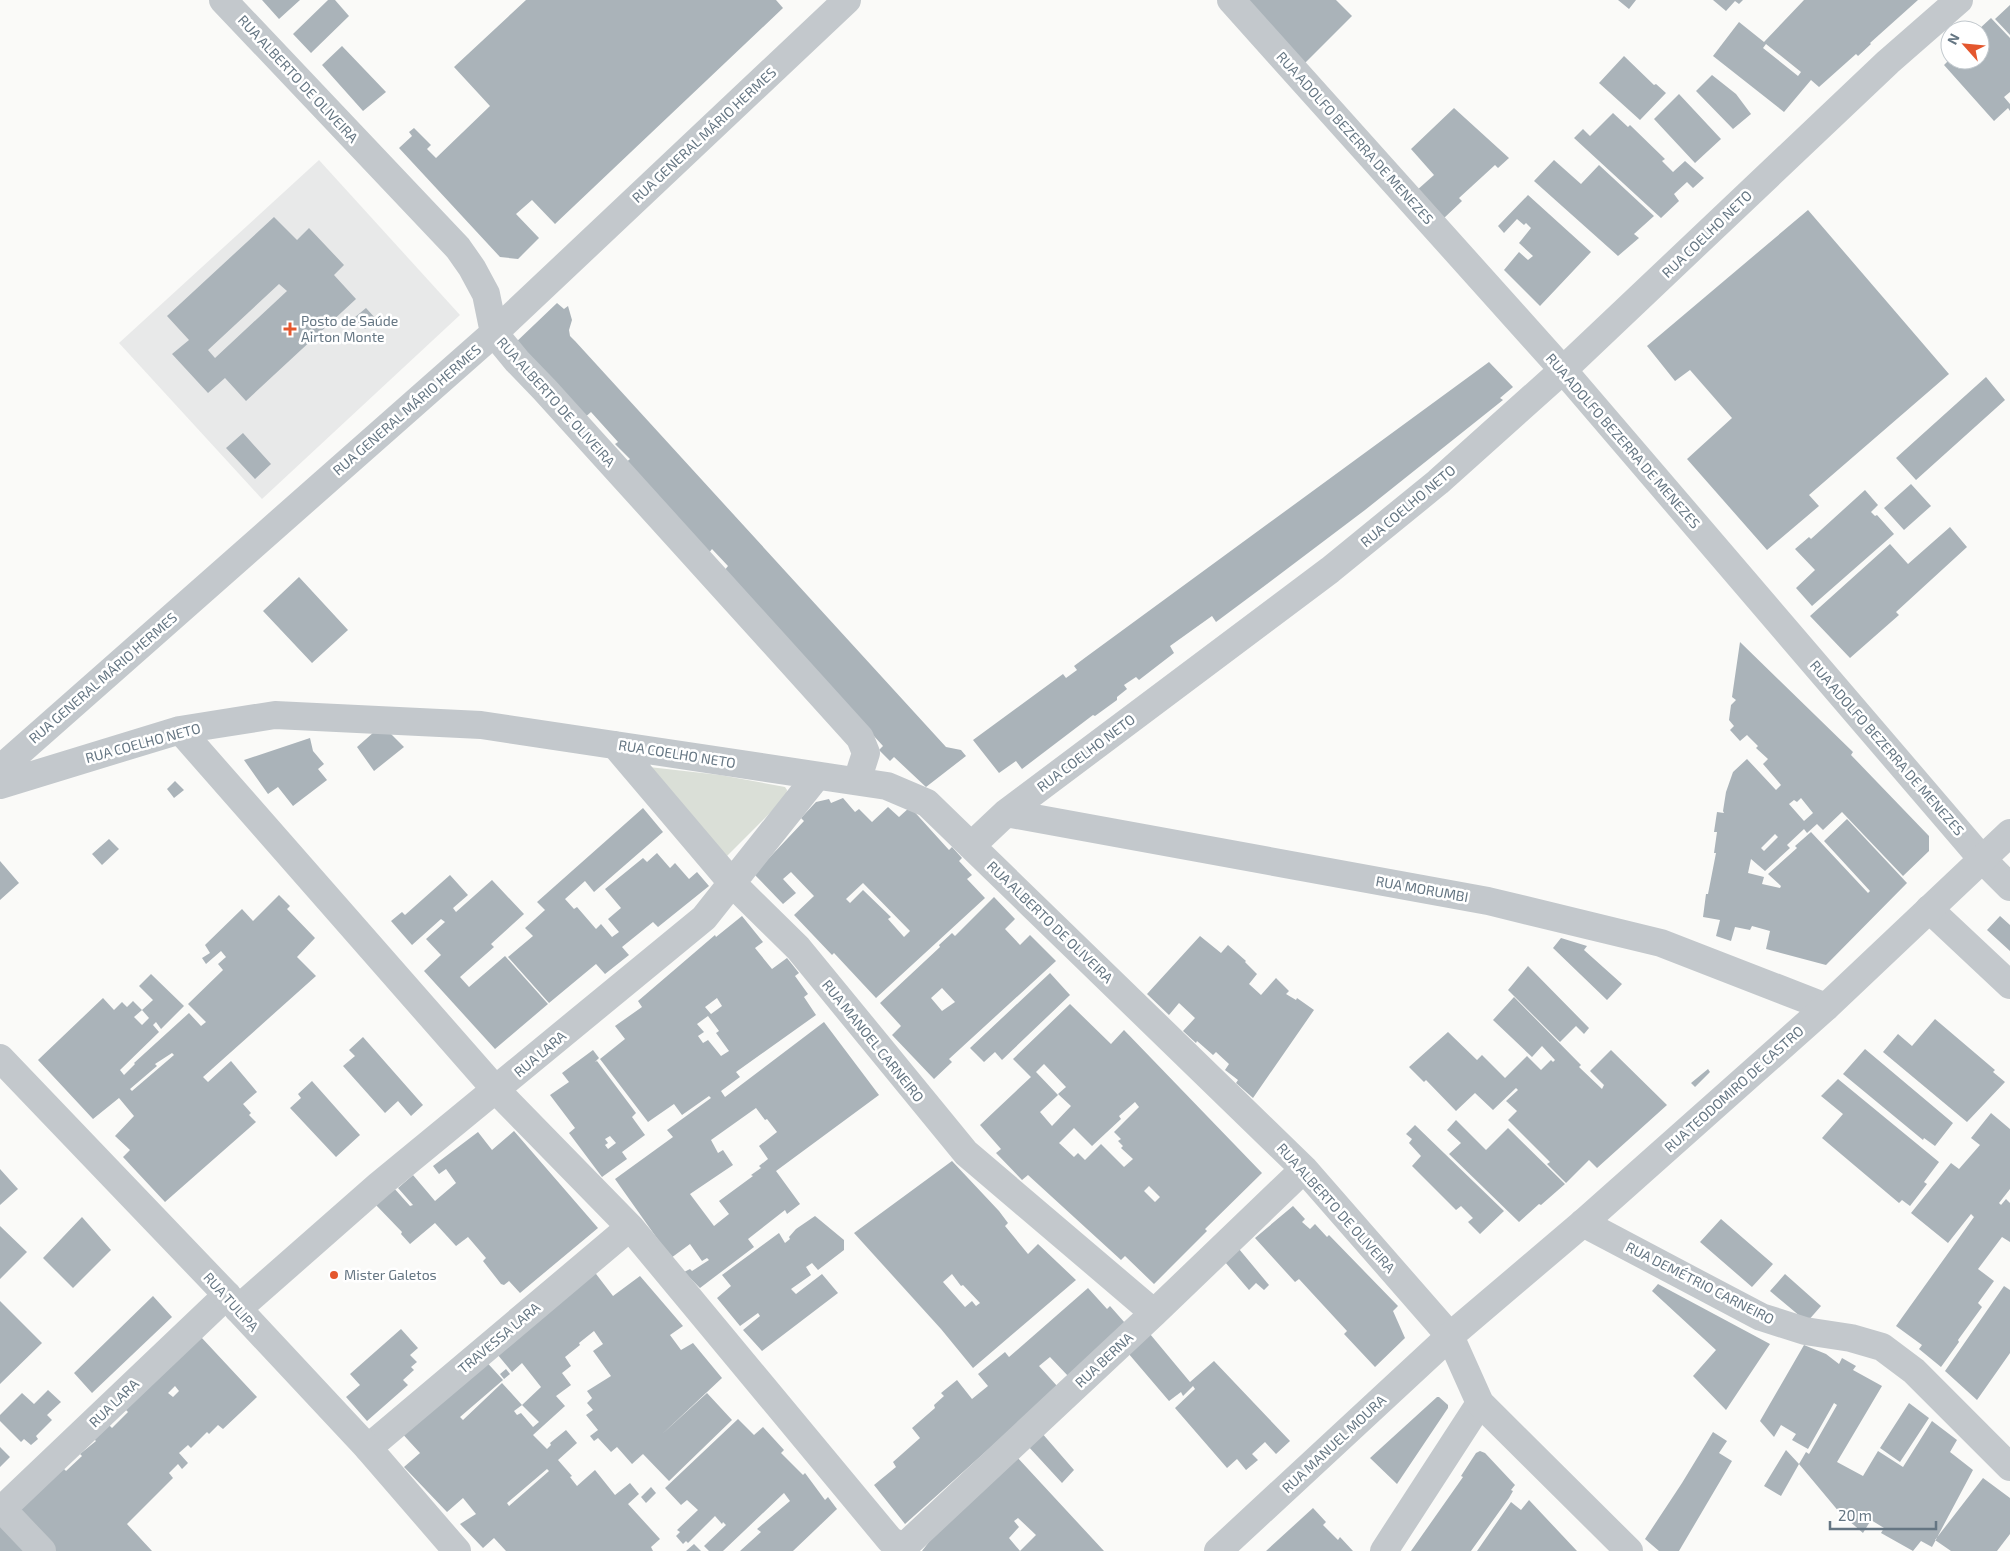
<svg xmlns="http://www.w3.org/2000/svg" width="2010" height="1551" font-family="'Exo 2',sans-serif">
	<rect width="100%" height="100%" fill="#fafaf8"/>
	<!-- built -->
	<path fill="#e8e9e9" d="M319,160L460,315L262,499L119,343Z"/>
	<!-- green -->
	<path fill="#dadfd7" d="M640,766L720,775L785,787L787,790L786,797L727,856Z"/>
	<!-- building -->
	<path fill="#aab3b9" fill-rule="evenodd" d="M262,0H300L279,19Z
		M328,0H335L349,16L311,53L293,34Z
		M526,0H776L783,8L555,224L532,200L516,214L539,238L518,259L500,257L399,148L412,136L409,132L414,128L431,145L427,149L436,158L490,106L454,67Z
		M1247,0H1336L1352,16L1305,63Z
		M1618,0H1636L1629,9Z
		M1713,0H1743L1739,4L1735,1L1726,11Z
		M1804,0H1918L1870,43L1871,44L1858,56L1856,54L1819,87L1811,80L1784,112L1713,56L1739,22L1764,42ZM1766,44L1801,72L1798,76L1763,48Z
		M2010,5V35L1995,19Z
		M1991,18L2010,38V92L2004,97L2010,104V111L2008,108L1994,121L1944,65L1949,60H1980V30H1978Z
		M342,46L386,92L363,111L322,65Z
		M1624,56L1654,85L1656,84L1666,93L1640,120L1599,83Z
		M1712,75L1736,94L1751,114L1733,129L1696,91Z
		M1679,94L1721,139L1695,163L1654,119Z
		M1454,108L1509,158L1498,168L1495,165L1459,198L1462,201L1443,219L1416,191L1434,175L1411,149Z
		M1613,113L1628,127L1630,125L1665,159L1662,161L1673,172L1685,161L1704,178L1693,188L1687,182L1674,194L1679,201L1661,218L1574,138L1583,129L1590,136Z
		M1554,160L1581,184L1599,165L1654,216L1634,234L1639,238L1618,256L1534,181Z
		M1528,195L1591,252L1540,306L1504,270L1519,252L1528,260L1533,256L1519,243L1531,228L1526,223L1524,225L1517,219L1504,233L1498,226Z
		M1808,210L1949,374L1809,495L1819,506L1767,550L1687,459L1732,418L1690,370L1675,381L1647,346Z
		M274,217L297,240L309,228L344,265L334,275L356,299L246,401L225,378L208,393L172,354L189,340L167,316ZM279,284L287,291L215,358L208,350Z
		M557,303L564,309L568,306L572,320L569,330L570,336L575,341L946,747L961,750L966,756L926,787L894,757L890,761L879,750L883,746L724,571L728,566L712,549L708,554L623,465L630,459L615,444L618,442L591,412L582,420L513,345Z
		M366,308L376,319L365,329L354,318Z
		M1489,362L1513,387L1500,398L1503,400L1365,510L1259,590L1216,622L1212,616L1170,646L1174,653L1139,680L1136,677L1124,685L1127,689L1117,697V700L1095,716L1093,715L1022,769L1016,761L999,773L973,740L1063,674L1066,678L1077,670L1074,666L1086,657Z
		M1986,377L2005,400L1916,480L1896,458Z
		M243,433L271,464L255,479L226,448Z
		M1911,484L1931,506L1904,530L1884,508Z
		M1865,490L1878,505L1871,512L1875,516L1877,515L1894,534L1812,606L1796,588L1815,570L1795,549L1809,537L1811,539Z
		M1950,527L1967,547L1896,612L1899,615L1850,658L1810,616L1890,544L1908,564Z
		M299,577L348,630L312,663L263,611Z
		M1740,642L1853,752L1851,755L1929,836V851L1903,876L1842,812L1823,830L1817,824L1807,833L1804,829L1787,845L1790,848L1765,871L1751,859L1748,873L1764,877L1762,884L1780,888L1781,886L1768,874L1797,848L1795,846L1811,832L1868,893L1870,891L1824,841L1847,819L1907,883L1826,965L1766,949L1770,931L1752,926L1750,930L1735,927L1731,941L1716,936L1720,920L1703,917L1706,894H1708L1716,853H1714L1717,832H1714L1717,812L1724,813L1723,811L1726,792L1733,772L1747,759L1776,790L1781,785L1763,764L1768,759L1756,748L1758,746L1747,735L1740,741L1730,730L1734,726L1729,720L1731,705L1736,700L1732,697ZM1801,798L1813,813L1804,821L1789,804L1794,800L1797,802ZM1775,834L1778,837L1764,851L1761,848Z
		M388,731L404,747L374,771L357,747L374,732Z
		M310,738L313,751L324,764L318,769L327,780L293,806L278,787L268,794L244,760Z
		M175,781L184,790L174,798L167,789Z
		M843,798L855,812L859,809L872,822L888,807L899,817L910,807L949,850L952,847L962,858L959,861L972,875L967,879L985,898L876,998L834,953L832,955L794,915L814,896L791,872L783,879L796,893L783,904L754,874L804,821L801,818L816,802L829,799L831,803ZM863,883L910,931L904,937L888,919L891,917L863,890L850,903L846,899Z
		M643,808L663,832L594,892L585,881L565,899L574,909L577,907L596,929L601,924L612,937L619,932L608,919L621,908L605,889L643,858L647,862L657,853L670,868L675,863L689,879L697,872L709,886L658,927L653,922L622,947L629,955L605,974L596,964L549,1003L508,957L533,936L525,928L545,910L537,902Z
		M109,839L119,849L102,865L92,854Z
		M0,861L19,883L0,900Z
		M450,875L468,895L453,908L456,912L492,880L524,914L491,944L494,947L460,977L469,987L505,956L548,1004L495,1049L424,971L441,955L426,939L445,922L441,919L412,945L391,921L402,912L405,915Z
		M279,895L290,906L287,909L315,938L297,957L316,976L203,1077L208,1082L231,1061L257,1092L243,1104L251,1113L249,1115L256,1122L165,1202L123,1157L130,1150L115,1136L134,1116L119,1098L93,1119L38,1060L103,998L114,1010L122,1002L127,1007L133,1001L142,1010L153,1000L139,986L151,974L184,1006L161,1029L156,1022L153,1025L159,1032L120,1070L124,1075L135,1064L134,1063L189,1013L201,1026L206,1022L188,1004L223,970L218,964L226,957L221,951L206,964L202,958L210,953L205,945L242,909L253,921ZM142,1010L149,1018L142,1025L134,1017ZM172,1053L174,1055L132,1091L130,1089L157,1066L155,1064Z
		M994,897L1015,919L1005,929L1020,945L1030,935L1056,961L949,1059L952,1062L934,1079L892,1035L901,1026L880,1003L940,947L939,945L952,933L955,936ZM942,988L955,1002L942,1011L931,998Z
		M742,916L763,942L755,948L772,969L787,958L799,973L795,976L808,994L804,997L816,1015L736,1072L740,1077L721,1091L725,1097L824,1022L879,1095L776,1171L800,1204L787,1214L785,1210L748,1239L754,1247L700,1288L684,1272L690,1269L692,1271L709,1260L707,1258L702,1261L690,1244L671,1258L615,1179L673,1137L667,1130L711,1098L709,1096L682,1115L674,1104L648,1122L600,1059L625,1039L615,1026L642,1007L638,1001L715,935L716,937ZM717,998L722,1006L711,1014L705,1007ZM708,1016L719,1031L716,1033L729,1051L721,1056L708,1040L703,1043L698,1036L704,1032L697,1024ZM756,1108L765,1120L767,1119L777,1132L759,1146L768,1159L759,1166L761,1168L751,1175L753,1176L719,1201L729,1214L714,1226L690,1194L733,1165L723,1150L718,1153L711,1140Z
		M2000,916L2010,925V951L1987,930Z
		M1200,936L1221,953L1228,945L1246,961L1245,962L1257,974L1249,984L1261,995L1276,978L1289,991L1286,994L1296,1000L1297,998L1314,1010L1253,1098L1236,1083L1238,1080L1225,1070L1229,1064L1216,1052L1213,1055L1197,1041L1196,1043L1183,1031L1195,1018L1179,1003L1169,1015L1147,994Z
		M1561,938L1587,946L1584,950L1622,984L1607,1000L1553,948Z
		M1528,966L1589,1028L1584,1034L1576,1026L1560,1042L1508,990Z
		M1050,973L1070,995L1002,1060L995,1052L984,1062L970,1048Z
		M1514,997L1581,1065L1579,1067L1602,1089L1604,1085L1590,1071L1611,1050L1667,1105L1597,1168L1589,1160L1566,1183L1547,1164L1550,1162L1508,1120L1517,1111L1506,1101L1518,1090L1516,1088L1493,1110L1475,1093L1456,1111L1426,1080L1424,1082L1409,1067L1448,1032L1477,1060L1482,1055L1505,1078L1527,1056L1541,1070L1551,1060L1553,1062L1555,1060L1542,1046L1532,1057L1493,1020Z
		M1070,1004L1111,1044L1124,1030L1262,1173L1205,1229L1207,1231L1154,1284L1125,1256L1121,1260L1028,1175L1022,1180L996,1153L1001,1149L980,1125L1031,1077L1013,1059ZM1044,1064L1066,1087L1058,1094L1071,1106L1052,1126L1040,1112L1058,1095L1036,1072ZM1135,1102L1139,1107L1114,1132L1121,1139L1118,1141L1123,1146L1121,1148L1133,1159L1124,1167L1101,1144L1085,1160L1078,1153L1074,1157L1059,1143L1074,1128L1092,1146L1121,1119L1119,1116ZM1149,1186L1160,1197L1155,1202L1144,1191Z
		M1935,1019L1995,1070L1993,1072L2005,1082L1967,1122L1883,1052L1898,1034L1912,1046Z
		M363,1037L423,1105L411,1116L398,1101L385,1113L343,1066L355,1056L349,1050Z
		M1865,1049L1953,1123L1935,1146L1924,1138L1923,1140L1843,1074Z
		M593,1050L599,1058L595,1062L597,1061L636,1113L632,1117L645,1135L622,1152L627,1159L602,1177L569,1133L575,1128L550,1095L569,1082L562,1073ZM610,1136L616,1143L608,1149L605,1145L608,1143L605,1139Z
		M1708,1069L1710,1072L1695,1087L1691,1083Z
		M1838,1079L1939,1162L1924,1182L1927,1184L1910,1206L1902,1200L1899,1203L1822,1138L1843,1114L1821,1096Z
		M312,1081L360,1135L336,1157L290,1108L301,1098L298,1094Z
		M1991,1113L2010,1129V1189L1999,1203L2001,1205L2006,1199L2010,1203V1242L2002,1237L1978,1269L1994,1281L1978,1303L1982,1307L1958,1340L1959,1342L1941,1367L1919,1349L1922,1345L1896,1326L1974,1217L1971,1214L1948,1243L1911,1213L1951,1163L1959,1169L1980,1145L1971,1138Z
		M1456,1120L1486,1150L1508,1128L1565,1184L1541,1205L1539,1204L1519,1222L1449,1154L1461,1143L1447,1130Z
		M1415,1125L1504,1211L1480,1234L1468,1222L1473,1218L1461,1206L1456,1210L1412,1166L1421,1156L1409,1143L1412,1139L1406,1134Z
		M514,1131L598,1228L520,1293L509,1281L504,1285L501,1284L483,1261L486,1258L468,1237L456,1246L435,1223L410,1244L401,1234L402,1232L374,1203L393,1187L410,1206L413,1205L398,1188L413,1175L435,1201L456,1183L446,1169L439,1174L433,1166L478,1132L492,1150Z
		M952,1161L999,1211L1008,1223L1005,1226L1028,1254L1038,1244L1076,1280L973,1368L941,1329L854,1233ZM952,1274L961,1286L963,1285L980,1303L976,1306L972,1301L965,1307L943,1282Z
		M0,1169L18,1189L0,1205Z
		M1293,1206L1305,1219L1302,1222L1310,1229L1315,1224L1327,1237L1329,1235L1398,1306L1393,1311L1405,1338L1375,1367L1344,1334L1347,1331L1299,1279L1295,1282L1255,1238Z
		M815,1216L844,1240V1250L818,1270L812,1263L806,1267L811,1275L791,1289L796,1294L822,1274L838,1293L762,1351L743,1330L760,1316L758,1313L740,1326L717,1298L731,1286L722,1275L779,1233L785,1243L790,1239L789,1237L796,1229Z
		M82,1217L111,1250L73,1288L43,1258Z
		M1721,1219L1773,1264L1752,1287L1700,1242Z
		M0,1226L27,1252L0,1279Z
		M1239,1249L1269,1285L1264,1290L1256,1283L1249,1290L1225,1262Z
		M593,1270L613,1296L640,1276L683,1326L670,1335L681,1350L693,1343L722,1378L660,1436L707,1393L732,1420L669,1481L643,1454L632,1464L617,1447L611,1452L598,1438L594,1441L590,1436L598,1430L586,1415L593,1410L587,1403L592,1398L587,1391L611,1376L593,1351L603,1344L594,1331L579,1343L580,1345L565,1357L571,1366L562,1373L571,1385L556,1396L565,1406L533,1435L547,1449L551,1445L550,1443L566,1430L577,1443L558,1460L572,1476L570,1477L577,1486L595,1470L615,1495L630,1483L639,1494L628,1504L660,1539L651,1547L653,1551H506L494,1538L483,1548L460,1524L476,1514L463,1498L447,1512L404,1467L420,1453L398,1429L482,1357L503,1380L460,1417L463,1420L502,1383L522,1405L514,1411L517,1415L521,1413L533,1427L539,1422L522,1405L541,1387L522,1363L512,1372L492,1348ZM547,1469L549,1471L509,1506L507,1503Z
		M1785,1274L1821,1306L1807,1322L1770,1291Z
		M1658,1284L1770,1344L1726,1410L1693,1376L1716,1350L1652,1291Z
		M2004,1286L2010,1290V1353L1977,1400L1945,1371Z
		M1088,1288L1107,1309L1110,1306L1125,1323L1069,1377L1050,1357L1039,1366L1058,1387L905,1524L874,1485L896,1467L893,1462L920,1438L912,1428L935,1408L934,1405L944,1396L941,1393L957,1380L972,1399L988,1386L978,1374L1005,1352L1009,1357Z
		M153,1296L172,1317L92,1393L74,1373Z
		M0,1301L42,1343L0,1384Z
		M401,1329L418,1348L410,1355L417,1362L411,1367L414,1370L403,1380L408,1385L367,1421L346,1397L360,1385L350,1374Z
		M1150,1334L1190,1382L1214,1361L1290,1441L1276,1454L1265,1442L1252,1454L1258,1460L1246,1470L1237,1459L1227,1468L1175,1408L1195,1389L1193,1386L1183,1396L1181,1392L1169,1401L1128,1353Z
		M201,1337L257,1397L223,1429L218,1425L209,1434L207,1432L191,1448L188,1445L179,1453L188,1463L182,1469L178,1464L169,1473L173,1478L127,1524L152,1551H55L16,1511L62,1467L66,1471L82,1456L80,1454L96,1441L93,1438L108,1424L112,1428L128,1412L124,1408ZM175,1386L179,1391L173,1397L168,1393Z
		M1804,1345L1826,1354L1839,1364L1842,1358L1856,1366L1853,1370L1882,1386L1837,1462L1863,1476L1878,1451L1903,1467L1932,1421L1957,1440L1950,1452L1973,1470L1932,1547L1921,1541L1913,1551L1881,1533L1884,1528L1871,1520L1863,1533L1840,1513L1799,1464L1806,1452L1809,1454L1837,1405L1834,1403L1808,1449L1792,1440L1796,1434L1781,1425L1774,1437L1760,1421Z
		M506,1369L510,1374L504,1379L500,1374Z
		M48,1390L61,1402L47,1415L52,1420L36,1436L38,1439L31,1445L24,1439L21,1442L0,1421V1415L22,1393L34,1404Z
		M1437,1397H1439L1448,1405V1408L1397,1484L1370,1458Z
		M1909,1403L1929,1418L1900,1462L1880,1448Z
		M738,1419L754,1435L763,1427L784,1450L781,1453L803,1475L805,1473L825,1500L828,1497L837,1509L793,1551H740L761,1532L757,1529L790,1501L784,1493L723,1551H709L704,1546L726,1525L723,1522L722,1524L715,1516L688,1543L686,1541L683,1544L676,1536L680,1532L677,1530L698,1510L687,1500L681,1505L665,1488Z
		M1041,1432L1074,1470L1062,1483L1027,1445Z
		M1713,1432L1727,1441L1719,1453L1732,1461L1679,1551H1659L1645,1539L1682,1483Z
		M0,1447L10,1457L0,1467Z
		M1786,1450L1799,1464L1781,1496L1764,1486Z
		M1480,1451L1485,1453L1515,1485L1511,1490L1513,1491L1509,1498L1471,1551H1411L1463,1477L1461,1476L1476,1453Z
		M1015,1455L1104,1551H922L929,1542L928,1540ZM1018,1518L1036,1535L1020,1551L1009,1538L1019,1527L1014,1521Z
		M1983,1478L2010,1498V1534L1997,1551H1951L1935,1540Z
		M651,1487L656,1493L646,1503L641,1497Z
		M1529,1500L1577,1551H1477L1511,1502L1521,1510Z
		M1313,1508L1326,1522L1323,1525L1338,1540L1340,1537L1353,1551H1266Z
		M0,1522L31,1551H0Z
		M694,1544L701,1551H686Z"/>
	<g fill="none" stroke-linecap="round" stroke-linejoin="round">
		<!-- minor -->
		<path stroke="#c3c8cc" stroke-width="28" d="M223,0L458,248L472,268L486,294L494,333L517,361L545,390L860,738L866,753L857,781
			M1231,0L1563,370L1982,859L2010,887
			M180,730L496,1090L630,1227L890,1540L899,1545L908,1543L1154,1313L1304,1169
			M615,745L733,884L798,948L966,1153L1154,1313
			M0,769L494,333L847,0
			M0,785L180,730L275,715L481,725L887,786L927,803L1304,1169L1450,1336
			M1006,813L1488,901L1661,943L1826,1007
			M971,846L1006,813L1330,570L1438,482L1563,370L1888,62L1959,0
			M1929,909L2010,985
			M1583,1223L1761,1317L1805,1331L1851,1338L1882,1347L1914,1371L2010,1467
			M238,1309L379,1185L704,918L817,776
			M368,1448L630,1227
			M2,1509L42,1551
			M0,1511L227,1295
			M1384,1551L1480,1403"/>
		<!-- tertiary -->
		<path stroke="#c3c8cc" stroke-width="28" d="M0,1058L227,1295L238,1309L368,1448L457,1551
			M1450,1336L1480,1403L1629,1551
			M1218,1551L1450,1336L1583,1223L1826,1007L2010,833"/>
	</g>
	<!-- markers -->
	<g fill="#e4572e" stroke="#fff" stroke-width="2">
		<path d="M287.5 321.5h5v5h5v5h-5v5h-5v-5h-5v-5h5z"/>
		<circle cx="334" cy="1275" r="5"/>
	</g>
	<g text-anchor="middle" stroke-width="5" stroke-linejoin="round" paint-order="stroke">
		<!-- street labels -->
		<g font-size="14" fill="#657683" stroke="#fff">
			<text transform="translate(298 79) rotate(47)" y="5">RUA ALBERTO DE OLIVEIRA</text>
			<text transform="translate(704 135) rotate(-43)" y="5">RUA GENERAL MÁRIO HERMES</text>
			<text transform="translate(1355 138) rotate(48)" y="5">RUA ADOLFO BEZERRA DE MENEZES</text>
			<text transform="translate(1707 234) rotate(-44)" y="5">RUA COELHO NETO</text>
			<text transform="translate(556 402) rotate(48)" y="5">RUA ALBERTO DE OLIVEIRA</text>
			<text transform="translate(407 410) rotate(-41)" y="5">RUA GENERAL MÁRIO HERMES</text>
			<text transform="translate(1623 441) rotate(49)" y="5">RUA ADOLFO BEZERRA DE MENEZES</text>
			<text transform="translate(1408 506) rotate(-40)" y="5">RUA COELHO NETO</text>
			<text transform="translate(103 678) rotate(-41)" y="5">RUA GENERAL MÁRIO HERMES</text>
			<text transform="translate(143 743) rotate(-15)" y="5">RUA COELHO NETO</text>
			<text transform="translate(1887 748) rotate(49)" y="5">RUA ADOLFO BEZERRA DE MENEZES</text>
			<text transform="translate(1086 753) rotate(-37)" y="5">RUA COELHO NETO</text>
			<text transform="translate(677 754) rotate(9)" y="5">RUA COELHO NETO</text>
			<text transform="translate(1422 889) rotate(10)" y="5">RUA MORUMBI</text>
			<text transform="translate(1050 922) rotate(44)" y="5">RUA ALBERTO DE OLIVEIRA</text>
			<text transform="translate(873 1041) rotate(51)" y="5">RUA MANOEL CARNEIRO</text>
			<text transform="translate(540 1054) rotate(-40)" y="5">RUA LARA</text>
			<text transform="translate(1734 1089) rotate(-42)" y="5">RUA TEODOMIRO DE CASTRO</text>
			<text transform="translate(1336 1208) rotate(48)" y="5">RUA ALBERTO DE OLIVEIRA</text>
			<text transform="translate(1700 1283) rotate(27)" y="5">RUA DEMÉTRIO CARNEIRO</text>
			<text transform="translate(231 1302) rotate(48)" y="5">RUA TULIPA</text>
			<text transform="translate(499 1338) rotate(-40)" y="5">TRAVESSA LARA</text>
			<text transform="translate(1104 1360) rotate(-43)" y="5">RUA BERNA</text>
			<text transform="translate(114 1403) rotate(-44)" y="5">RUA LARA</text>
			<text transform="translate(1334 1444) rotate(-43)" y="5">RUA MANUEL MOURA</text>
		</g>
		<!-- poi labels -->
		<g font-size="14" fill="#657683" stroke="#fff" text-anchor="start">
			<text x="301" y="326">Posto de Saúde<tspan x="301" dy="16">Airton Monte</tspan></text>
			<text x="344" y="1280">Mister Galetos</text>
		</g>
	</g>
	<!-- north arrow -->
	<g transform="translate(1965 45) rotate(297)"><circle r="24" fill="#ffffff" stroke="#c1c8cd"/>
	<path d="M0-4L9 19L0 12L-9 19Z" fill="#e4572e"/>
	<text y="-8" font-size="14" font-weight="bold" text-anchor="middle" fill="#657683">N</text>
	</g>
	<!-- scale -->
	<path d="M1830 1521v8h106v-8" fill="none" stroke="#657683" stroke-width="2.5"/>
	<text x="1838" y="1521" font-size="15" fill="#657683" stroke="#ffffff" stroke-width="4" paint-order="stroke">20 m</text>
</svg>
